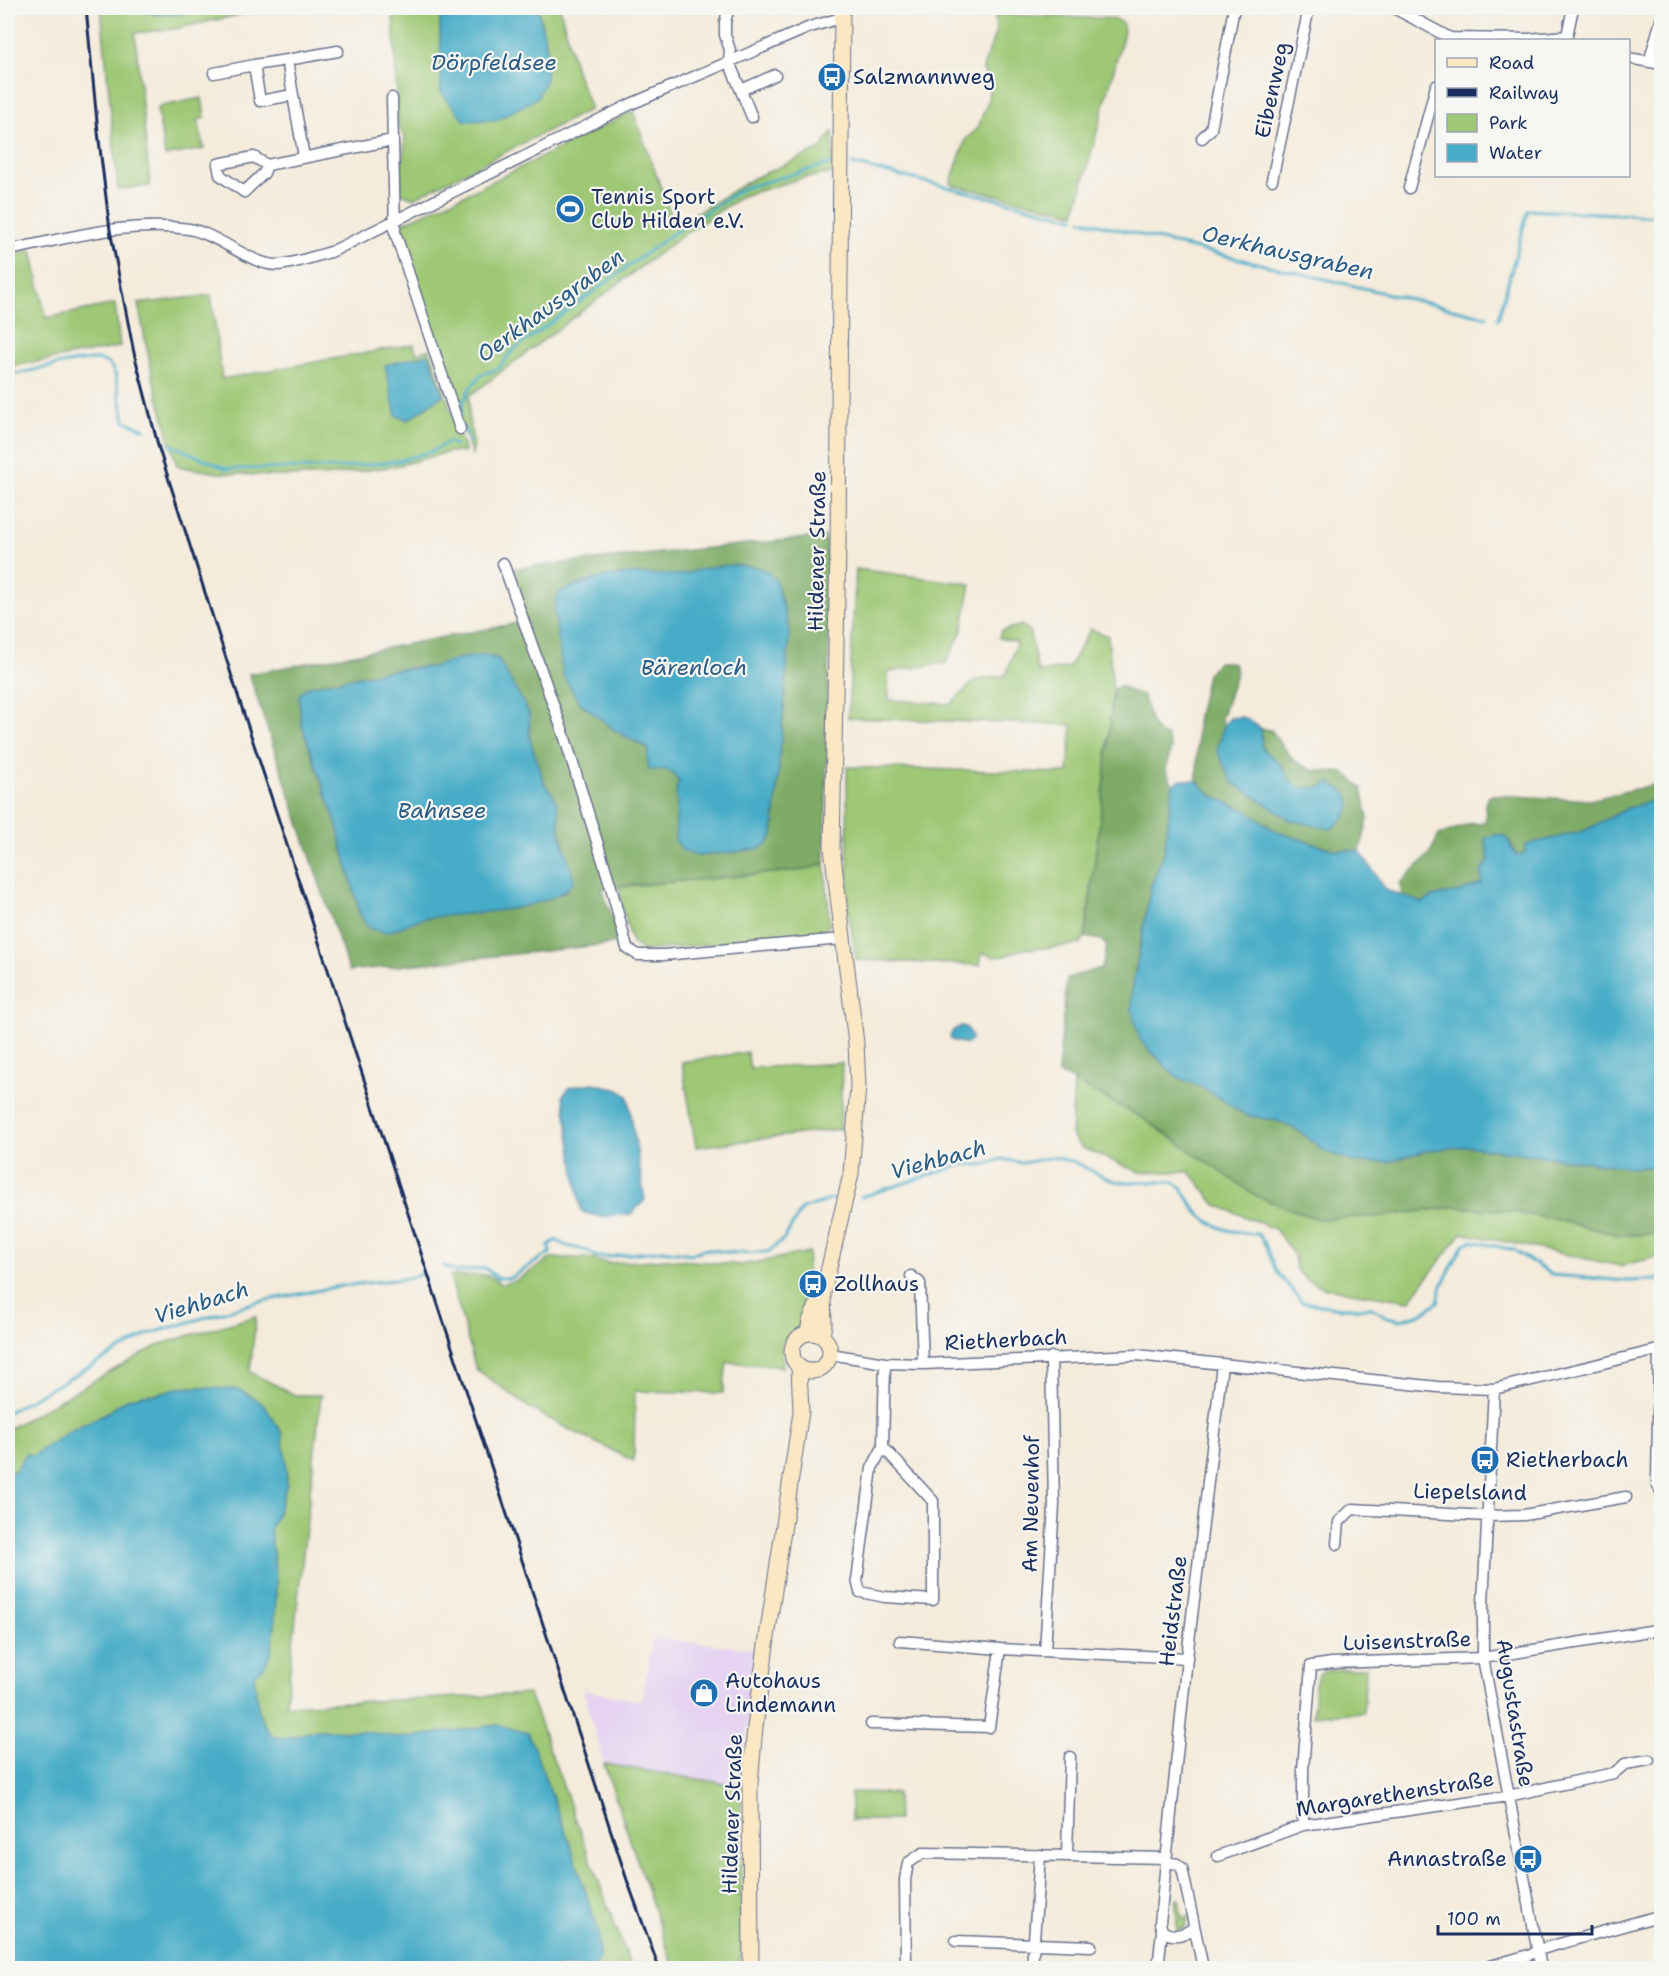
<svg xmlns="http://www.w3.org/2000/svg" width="1669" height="1976" font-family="'Shantell Sans',sans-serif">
	<rect width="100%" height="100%" fill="#f6f6f2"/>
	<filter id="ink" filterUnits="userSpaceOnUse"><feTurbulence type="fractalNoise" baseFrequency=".0167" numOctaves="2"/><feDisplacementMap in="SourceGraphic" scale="12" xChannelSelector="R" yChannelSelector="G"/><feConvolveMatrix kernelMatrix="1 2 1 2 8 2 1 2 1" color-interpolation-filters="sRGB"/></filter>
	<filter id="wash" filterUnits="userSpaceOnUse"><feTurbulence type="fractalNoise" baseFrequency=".008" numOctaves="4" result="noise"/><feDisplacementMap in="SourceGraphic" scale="24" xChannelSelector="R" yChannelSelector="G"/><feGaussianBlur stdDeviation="1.35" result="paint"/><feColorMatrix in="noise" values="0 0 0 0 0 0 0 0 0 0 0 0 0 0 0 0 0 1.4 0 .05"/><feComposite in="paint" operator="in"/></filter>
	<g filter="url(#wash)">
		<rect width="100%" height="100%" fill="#f4ebdb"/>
		<!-- built -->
		<path fill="#e5d3f1" d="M653,1638L755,1649L741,1786L604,1764L583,1690L642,1701Z"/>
		<!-- green -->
		<path fill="#9ec875" stroke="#5c7c6a" stroke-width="1.5" d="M101,8H139L140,10L157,15L195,12L208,8H270L175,29L135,33L150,186L118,189Z
			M393,8H440V41L547,49L538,8H560L576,71L591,109L414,198L399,192L405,138L398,125Z
			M1002,8H1131L1121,13L1113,14Z
			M995,14L1116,19L1123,24L1124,32L1075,213L952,185L951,181L966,139L977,129L988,101L989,89L983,68L996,31Z
			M202,98L205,118L198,120L204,149L165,156L157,107Z
			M633,111L675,226L754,178L821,149L833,131V173L802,178L742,196L686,233L469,396V420L474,445L472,455L400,231L403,223L473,191Z
			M32,250L46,318L115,304L120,347L8,367V255Z
			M211,295L222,379L414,344L416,353L430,349L465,452H449L396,466L326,476H274L218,473L177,466L153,378L138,304Z
			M856,569L971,584L962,631L946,663L888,672L889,700L951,704L974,681L1006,675L1017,642L999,638L1001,631L1021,625L1029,630L1038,672L1069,667L1090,629L1108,636L1113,690L1104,787L1085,937L1080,944L1048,948L1022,949L1005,956L995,957L982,953L980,965L856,960L848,908L847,767L1068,773L1072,725L848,718Z
			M825,863L830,924L821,933L644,951L632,943L623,910L619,887L805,870Z
			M747,1052L750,1068L842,1063L840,1129L696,1147L682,1062Z
			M1074,1081L1141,1117L1317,1219L1385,1216L1454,1207L1501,1210L1553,1219L1618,1235L1661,1234V1256L1621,1266L1462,1233L1409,1301L1325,1288L1305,1279L1296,1269L1294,1255L1275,1229L1216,1205L1190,1172H1139L1082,1148L1071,1135Z
			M809,1252L799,1327L782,1342L783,1367L727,1362L723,1393L635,1391L634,1461L572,1431L530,1408L476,1369L450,1276L488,1275L501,1284L515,1281L552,1258H585L609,1263L667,1259L742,1265Z
			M256,1316L250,1372L295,1395H321L286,1705L529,1694L631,1968H595L599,1960V1934L571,1846L498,1725L403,1738L359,1731L317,1730L287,1738L273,1737L265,1727L258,1713L254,1675L275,1625L276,1579L270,1528L277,1515L287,1483L286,1461L255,1398L239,1390L198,1387L176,1388L157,1394L143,1395L127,1399L108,1412L68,1432L34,1455L26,1454L15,1471L8,1472V1429L160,1344Z
			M1366,1668L1363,1712L1313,1716L1315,1684L1319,1674L1329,1670Z
			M604,1764L741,1786V1968H674Z
			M851,1792L897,1793L898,1820H851Z
			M1179,1899L1182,1918L1189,1916L1185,1928L1177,1931L1176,1900Z
			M1532,1959L1534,1968H1507L1506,1966Z"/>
		<!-- forest -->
		<path fill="#7eac66" stroke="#4c6e62" stroke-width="1.5" fill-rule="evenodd" d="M825,536L830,579L825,863L805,870L602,888L621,943L349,971L249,674L518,623L525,620L508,569ZM693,573L778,588L790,631L773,836L767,844L758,849L698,856L683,851L675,840L678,803L676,790L679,782L673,773L663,768L656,770L647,758L649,749L579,703L570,587C590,580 610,575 631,574C651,574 672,577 693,573ZM459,659L529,713L530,740L545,785L554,796L557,807L560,832L565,844L568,890C523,913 473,910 424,918C411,921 398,927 385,932L360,914L336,822L301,723L299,695L306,688L314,685L414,667H432Z
			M1218,662H1230L1235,666L1236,674L1221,719L1224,725L1223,730L1291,820L1320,787L1303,788L1292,783L1280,764L1262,748L1261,729L1271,730L1294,761L1312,770L1345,773L1362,788L1368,819L1360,851L1335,850L1277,832L1265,823L1212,796L1197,781V721L1207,674Z
			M1120,686L1131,692L1143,695L1151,723L1158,732L1167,737L1171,748L1166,770L1173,785L1164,853L1151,886L1132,991L1140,1040L1175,1076L1204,1088L1245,1115L1278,1121L1299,1131L1326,1152L1388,1162L1426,1151L1466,1146L1634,1168L1661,1166V1234L1618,1235L1553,1219L1501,1210L1454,1207L1385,1216L1317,1219L1258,1197L1141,1117L1058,1073L1067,978L1102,968L1107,946L1101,940L1085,937L1104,787L1113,690Z
			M1661,783V799L1630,807L1584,831L1525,845C1525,852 1525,855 1517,856L1509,840L1485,839L1489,861L1481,871L1482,883L1461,892L1435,896L1422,903L1402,896L1400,883L1429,855L1439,835L1472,823L1481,824L1486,821L1485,805L1487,798L1492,795L1590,800Z"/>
		<!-- water -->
		<path fill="#47acc7" stroke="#316e92" stroke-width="1.5" d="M139,8H208C186,15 162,17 140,10Z
			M440,8H538L547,49L546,79L537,98L497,120L465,121L441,93Z
			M429,354L443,395L408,420L396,416L385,365Z
			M731,565L757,567L766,571L775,579L790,631L773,836L767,844L758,849L698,856L683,851L675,840L677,803L676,790L679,782C669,766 665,770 649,770L647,758L649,749L616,731L579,702L563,675L554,609L557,597L561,591L600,578L629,574L680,575L710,567Z
			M484,655L498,659L529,713L530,740L545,785L554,796L558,807L560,832L574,880C555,913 462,913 425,918C412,920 399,930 386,932C380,932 373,929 368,928L360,914L336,822L301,723L299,695L306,688L314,685L393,670L432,667L459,659Z
			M1241,717L1248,719L1261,729L1262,748L1280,764L1292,783L1303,788L1320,787L1330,783C1335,786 1343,789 1347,794C1357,807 1341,824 1330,829L1291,820L1232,782L1217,750L1224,725L1230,718Z
			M1181,779L1197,781L1212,796L1245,810L1277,832L1335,850L1360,851L1386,890L1422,903L1435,896L1461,892L1482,883L1481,871L1489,861L1485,838L1496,835L1506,836L1516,856L1525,853V845L1584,831L1630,807L1661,799V1166L1634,1168L1466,1146L1426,1151L1388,1162L1357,1163L1326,1152L1299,1131L1278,1121L1245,1115L1204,1088L1175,1076L1140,1040L1132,1011V991L1151,886L1164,853L1173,785Z
			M962,1026C969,1028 971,1032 972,1039L967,1044L954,1041L950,1038C950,1031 956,1028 962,1026Z
			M594,1083L619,1090L628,1096L645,1200L631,1214L600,1217L581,1212L563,1095L570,1087Z
			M198,1387L239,1390L255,1398L265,1406L282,1433L286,1461L287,1483L277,1515L270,1529L276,1579L275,1625L271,1652L264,1667L254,1675C258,1701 255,1716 273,1737L287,1738L317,1730L359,1731L403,1738L498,1725L528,1733L571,1846L599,1934V1960L595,1968H8V1472L15,1471L26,1454L34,1455L68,1432L108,1412L127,1399L143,1395L157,1394L176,1388Z"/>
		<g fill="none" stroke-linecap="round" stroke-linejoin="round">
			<!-- stream -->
			<path stroke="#47acc7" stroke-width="3" d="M852,164L1074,218
				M1082,220L1188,247L1487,317
				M1498,319L1528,210L1662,216
				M8,376C26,372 87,356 103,361C110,363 113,368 115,374L125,421L144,429
				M461,416L463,402L470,388L481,375L499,368L512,351L671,235L737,192L747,187L830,164
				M464,428L469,442
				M169,444L227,469L338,468L398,461L433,451L448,442L456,445
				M861,1197L964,1164L982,1165L1002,1159L1023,1163L1053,1157L1074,1162L1106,1178L1119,1182H1174C1185,1189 1187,1198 1194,1208C1210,1229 1234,1233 1258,1234L1265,1244L1276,1271L1302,1302L1341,1308H1372L1387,1317L1401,1320L1421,1314L1438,1302L1442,1285L1463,1245L1471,1241L1514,1250L1552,1275L1628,1281L1657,1280L1662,1277
				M444,1266L455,1272L485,1268L497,1278H510L550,1253L549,1245L556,1240L564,1245L588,1251L596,1257H608L662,1250L692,1254L704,1249L734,1253L768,1252L784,1239L802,1209L833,1199
				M8,1412L149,1334L257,1302L341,1286L410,1278L421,1274"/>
		</g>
	</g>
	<g filter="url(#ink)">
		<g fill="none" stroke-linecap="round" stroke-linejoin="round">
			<!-- street casing -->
			<g stroke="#67718a" stroke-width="13">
				<path id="street" d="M729,8L725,22V35L730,50L729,62L752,117
					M1394,8L1450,38L1528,39L1567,36
					M1566,40L1573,8
					M1628,58L1662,64
					M287,60L293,95L260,101L254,65Z
					M287,60L338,51
					M1649,62L1662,17
					M214,73L254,65
					M741,90L775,75
					M293,95L304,157
					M392,98L395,232L460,429
					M1202,138L1211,129L1234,8
					M267,165L264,173L244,192L220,175L218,164L254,157L267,165L393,140
					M1272,180L1309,8
					M1409,188L1436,86
					M8,250C66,239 128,220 189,229C218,234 251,265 277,265C295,264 314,256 331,252L631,104L810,27L841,18
					M503,563L564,735L611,887L627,948L638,955H663L842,939
					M911,1276L920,1283L923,1364
					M1659,1349L1657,1484L1662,1493
					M830,1354L885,1363L923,1364L1137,1355L1438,1387L1494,1389L1662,1349
					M1494,1389L1483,1603V1658L1541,1968
					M883,1447L933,1501V1600L885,1597L860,1592L857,1580L872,1468L883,1447L885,1363
					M1337,1544L1339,1522L1352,1509L1488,1516L1524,1515L1626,1497
					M900,1641L1000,1649L1187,1658
					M1045,1651L1054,1505L1051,1357
					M871,1724L989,1727L1000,1649
					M1303,1825V1770L1311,1666L1332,1663L1483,1658L1662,1629
					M1067,1855L1070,1757
					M1218,1856L1303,1825L1508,1796L1614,1773L1625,1764L1649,1760
					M1166,1862L1160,1923L1162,1931C1173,1938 1183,1936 1193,1928
					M956,1941L1091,1946
					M906,1968L905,1880L908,1863L923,1853L1166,1858
					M1032,1968L1040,1855
					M1158,1968L1162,1931
					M1203,1968L1182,1868L1177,1864L1166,1862L1187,1658L1222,1364
					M1483,1968L1529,1955L1538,1950L1662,1915"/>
			</g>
			<!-- secondary casing -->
			<g stroke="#67718a" stroke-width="17">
				<path id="secondary" d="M808,1332L810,1321L823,1293L851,1174L858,1086L856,1043L832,848L838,547L842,8
					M792 1352a19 19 0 1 1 38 0a19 19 0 1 1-38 0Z
					M822,1336L824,1324L823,1296
					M751,1968L750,1784L755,1727L768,1630L801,1412L799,1368"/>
			</g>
			<!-- street -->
			<use href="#street" stroke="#fff" stroke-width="10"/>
			<!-- secondary -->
			<use href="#secondary" stroke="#fae7c3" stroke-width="15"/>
			<!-- rail -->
			<path stroke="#1b2f5e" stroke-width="3" d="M86,8L98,132L110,230L134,353L159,449L241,705L627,1880L659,1968"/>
		</g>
	</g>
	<!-- icons -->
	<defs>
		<g id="bus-disc" transform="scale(1.5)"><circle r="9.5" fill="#1f6fb2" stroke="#f6f6f2"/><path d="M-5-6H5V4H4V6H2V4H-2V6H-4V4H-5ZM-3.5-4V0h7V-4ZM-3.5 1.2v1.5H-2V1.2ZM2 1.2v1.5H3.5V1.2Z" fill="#fff"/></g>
		<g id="stadium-disc" transform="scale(1.5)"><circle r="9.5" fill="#1f6fb2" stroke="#f6f6f2"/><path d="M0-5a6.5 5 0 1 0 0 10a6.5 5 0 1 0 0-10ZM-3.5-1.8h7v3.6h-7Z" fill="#fff"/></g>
		<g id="shop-disc" transform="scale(1.5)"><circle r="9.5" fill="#1f6fb2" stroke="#f6f6f2"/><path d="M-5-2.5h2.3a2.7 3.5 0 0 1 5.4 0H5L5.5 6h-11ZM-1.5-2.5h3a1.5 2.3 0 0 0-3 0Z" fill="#fff"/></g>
	</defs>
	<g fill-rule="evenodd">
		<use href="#bus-disc" x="832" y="77"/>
		<use href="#stadium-disc" x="570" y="209"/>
		<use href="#bus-disc" x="813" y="1284"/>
		<use href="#bus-disc" x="1485" y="1460"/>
		<use href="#shop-disc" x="704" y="1693"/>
		<use href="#bus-disc" x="1528" y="1859"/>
	</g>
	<g text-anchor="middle" stroke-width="4.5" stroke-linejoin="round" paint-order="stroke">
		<!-- poi labels -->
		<g font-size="21" fill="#1b2f5e" stroke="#f6f6f2" text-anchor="start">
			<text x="853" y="84">Salzmannweg</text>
			<text x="591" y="204">Tennis Sport<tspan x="591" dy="24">Club Hilden e.V.</tspan></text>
			<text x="834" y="1291">Zollhaus</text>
			<text x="1506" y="1467">Rietherbach</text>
			<text x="725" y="1688">Autohaus<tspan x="725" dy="24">Lindemann</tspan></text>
			<text x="1507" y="1866" text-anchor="end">Annastraße</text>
		</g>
		<!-- street labels -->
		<g font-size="21" fill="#1b2f5e" stroke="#f6f6f2">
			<text transform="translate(1272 90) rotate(-78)" y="7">Eibenweg</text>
			<text transform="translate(817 551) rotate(-89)" y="7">Hildener Straße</text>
			<text transform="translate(1006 1340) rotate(-3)" y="7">Rietherbach</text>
			<text transform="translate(1470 1492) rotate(1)" y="7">Liepelsland</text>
			<text transform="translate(1031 1504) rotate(-89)" y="7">Am Neuenhof</text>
			<text transform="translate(1173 1611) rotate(-83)" y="7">Heidstraße</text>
			<text transform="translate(1407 1641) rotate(-2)" y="7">Luisenstraße</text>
			<text transform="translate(1515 1713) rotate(81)" y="7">Augustastraße</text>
			<text transform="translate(1395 1794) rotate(-9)" y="7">Margarethenstraße</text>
			<text transform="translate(732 1814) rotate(-88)" y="7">Hildener Straße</text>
		</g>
		<!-- water labels -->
		<g font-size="22" font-style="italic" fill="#2a5b83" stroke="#f6f6f2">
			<text x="494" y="70">Dörpfeldsee</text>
			<text transform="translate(1288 252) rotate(13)" y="8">Oerkhausgraben</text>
			<text transform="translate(550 305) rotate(-36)" y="8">Oerkhausgraben</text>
			<text x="694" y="675">Bärenloch</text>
			<text x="442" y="818">Bahnsee</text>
			<text transform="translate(938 1159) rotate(-15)" y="8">Viehbach</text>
			<text transform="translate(201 1302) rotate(-17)" y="8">Viehbach</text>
		</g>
	</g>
	<!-- margin -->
	<rect width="1669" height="1976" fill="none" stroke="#f6f6f2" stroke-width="30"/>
	<!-- legend -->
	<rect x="1435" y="39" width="195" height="138" fill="#f6f6f2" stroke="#9ea6b7" stroke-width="1.5"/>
	<rect x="1447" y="58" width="30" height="9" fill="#fae7c3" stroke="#9ea6b7" stroke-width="1.5"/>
	<text x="1489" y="69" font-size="18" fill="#1b2f5e">Road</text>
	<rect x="1447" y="88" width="30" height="9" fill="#1b2f5e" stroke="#9ea6b7" stroke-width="1.5"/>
	<text x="1489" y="99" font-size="18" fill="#1b2f5e">Railway</text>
	<rect x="1447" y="114" width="30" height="18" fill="#9ec875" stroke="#9ea6b7" stroke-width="1.5"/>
	<text x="1489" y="129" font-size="18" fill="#1b2f5e">Park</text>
	<rect x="1447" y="144" width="30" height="18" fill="#47acc7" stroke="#9ea6b7" stroke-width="1.5"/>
	<text x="1489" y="159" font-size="18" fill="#1b2f5e">Water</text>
	<!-- scale -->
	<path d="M1438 1925v9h154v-9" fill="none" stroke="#1b2f5e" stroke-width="3"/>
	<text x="1447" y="1925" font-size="18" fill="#1b2f5e" stroke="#f6f6f2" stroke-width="4.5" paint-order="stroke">100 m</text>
</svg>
